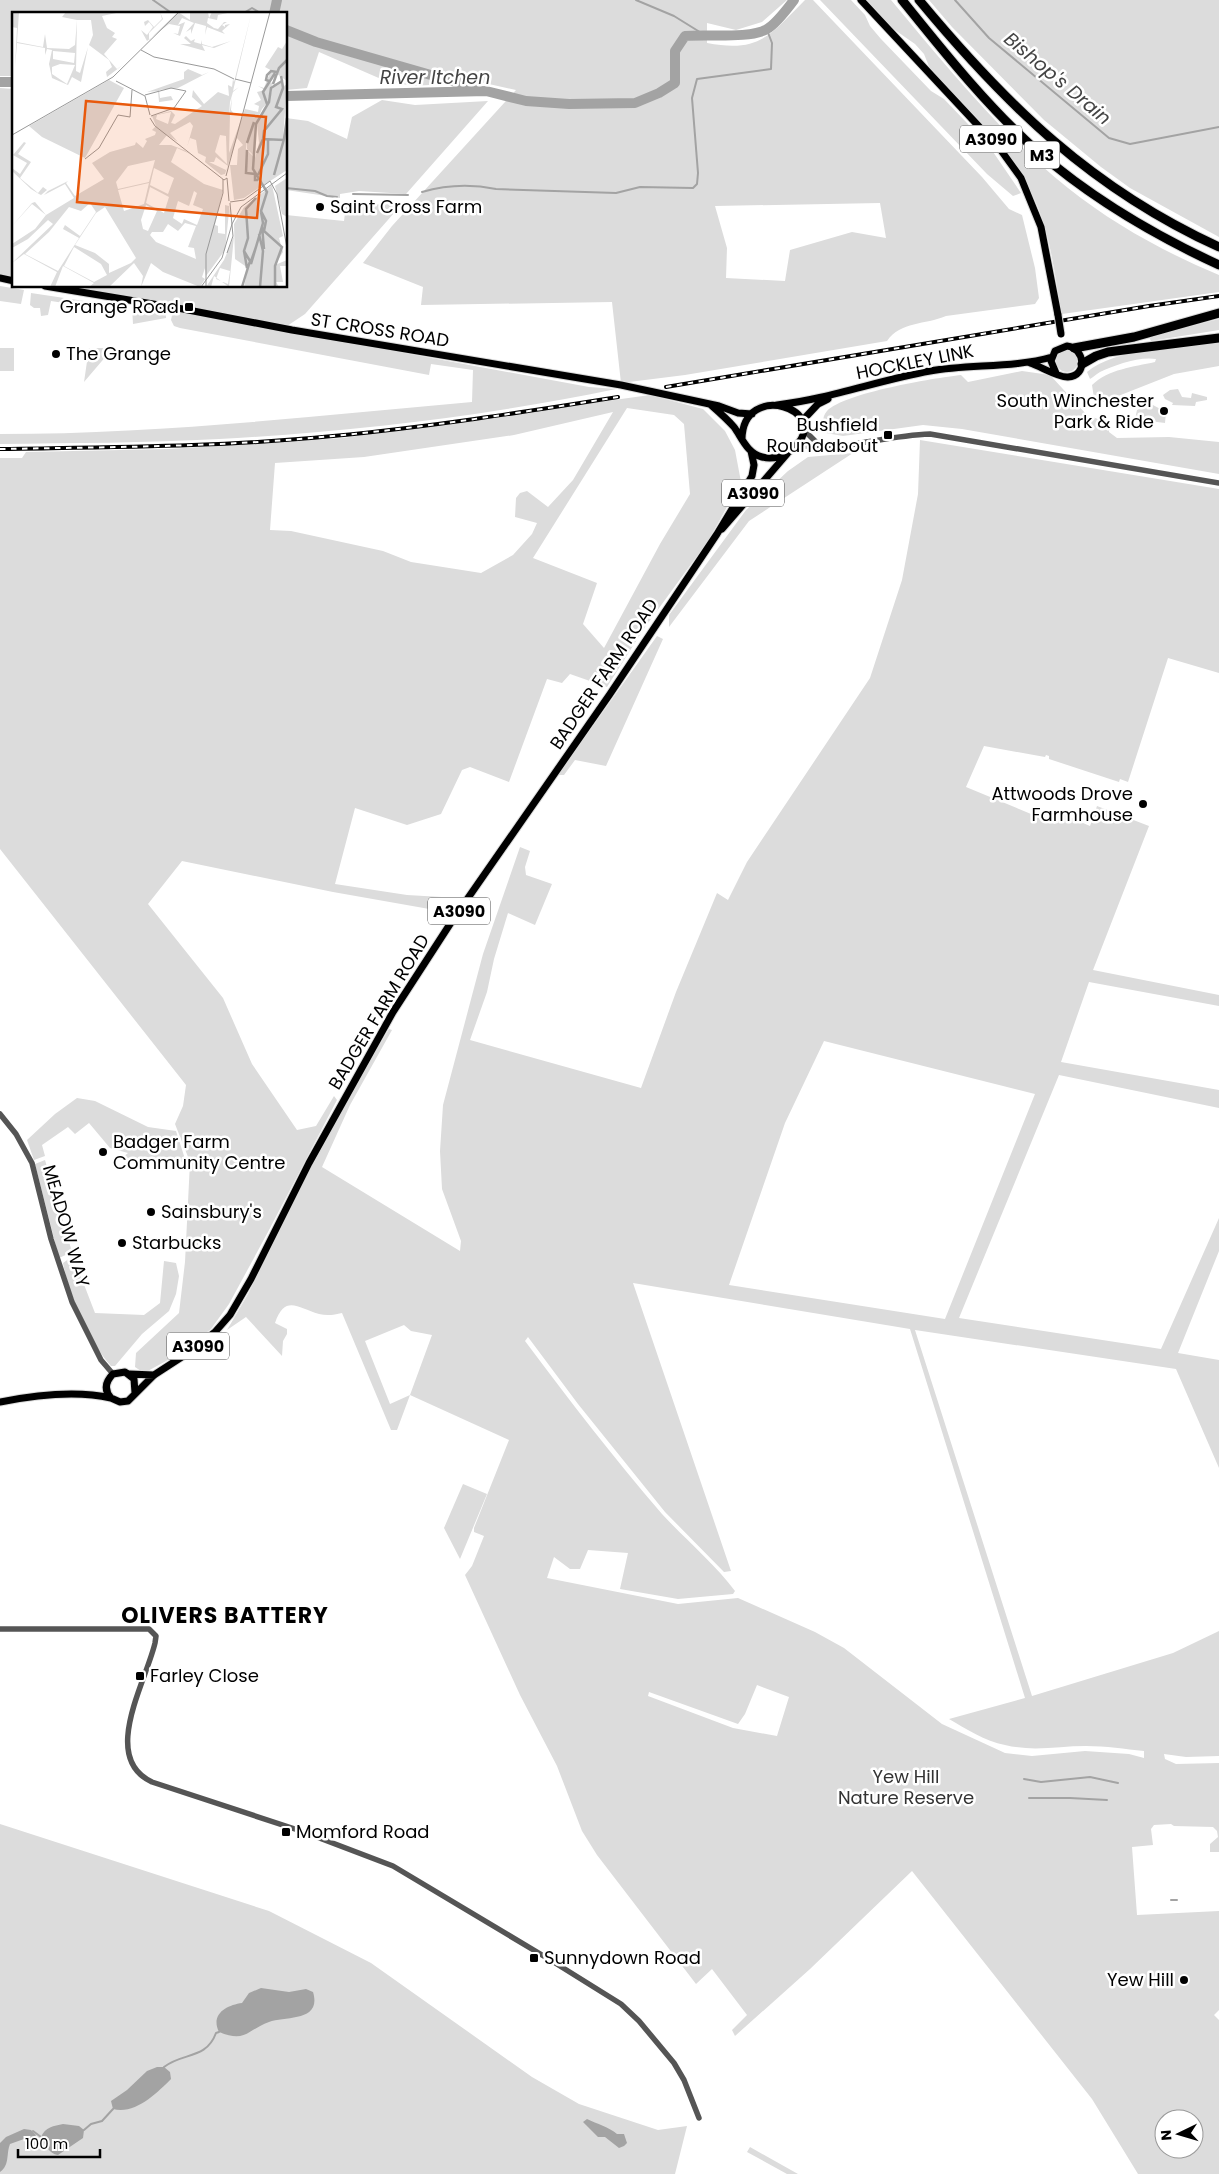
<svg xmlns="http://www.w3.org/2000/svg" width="1219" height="2174" font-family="Poppins,sans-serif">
	<rect width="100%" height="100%" fill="#fff"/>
	<!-- green -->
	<path fill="#dcdcdc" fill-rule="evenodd" d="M0,0H787L762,22L736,30L707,23V43C760,53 770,35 805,0H813L982,177L1009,209L1022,215L1035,268L1039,298L1035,304L946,316C925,325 901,321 887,341L685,375L621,383L612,302L421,305L423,287L363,263L392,226L516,90L480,82L412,86L381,79L319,52L307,88L286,90V14H14V76H0ZM880,203L886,238L852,232L790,250L785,281L726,278L727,248L715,206Z
		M820,0H851L865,15L870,26L881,39L931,91L944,99L989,146L1021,193L1013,196L987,174Z
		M867,0H891C946,66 1001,134 1068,188C1113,224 1166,253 1219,275V292L1062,314C1055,280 1052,243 1039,210C1018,156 978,118 937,79L930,69L924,54L915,44L892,28Z
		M929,0H1219V237L1130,188L1101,167L1044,120L952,27Z
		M0,88L14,89V277L0,274Z
		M382,100L415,105L488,101L406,194L359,191L340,194V198L286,190V118L308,121L347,139L352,117Z
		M402,204L305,314L287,326L67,286H286V215L344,221L346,205Z
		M0,286L24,290L21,304L0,301Z
		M31,293L91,302L84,306L51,301L48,315L41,316L40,308H34L30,305Z
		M132,306L140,307V310L145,311V308L163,311L166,314V318L133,324Z
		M177,311L589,387L616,389C486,416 352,432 219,439C146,443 73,443 0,444V434C158,434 315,416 472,402L473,370L431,364L429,375L180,328L174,326L171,320L172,315Z
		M1219,319V330L1151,341L1149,337Z
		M1219,341V366L1174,374L1103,402H1099L1094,398L1092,385C1109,369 1133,367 1155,362L1156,359C1140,356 1114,365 1100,372C1096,374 1094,377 1090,379L1087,372C1115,348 1182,346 1219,341Z
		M0,348H14V371H0Z
		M89,348H113L84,382Z
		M1056 361a11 11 0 1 1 22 0a11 11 0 1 1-22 0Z
		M1022,371L1050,375L1087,415L1109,423V432L1117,438L1169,437L1219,442V474L962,429L923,425L843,436L826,433C823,426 821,418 827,411C844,393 934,378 961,375L968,382Z
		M1178,389L1182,397L1191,398L1192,393L1207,397V400L1196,402L1195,406L1172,405L1173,403L1165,399L1163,395L1170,390Z
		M650,395L703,409L725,431L735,450L741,482L708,541L643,630L607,687L570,674L562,683L547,679L509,782L470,767L462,770L441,814L407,825L355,808L335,884L407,895L459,898L452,913L333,892L182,861L148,904L223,998L252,1064L297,1130L316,1126L334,1096L337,1100L268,1232L229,1304L211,1329L181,1353L144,1373L135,1367L136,1353L179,1313L185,1262L190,1162L175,1124L183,1106L186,1085L0,849V458H22L26,452L168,449L342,438ZM627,408L674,415L684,424L690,494L660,544L604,648L583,624L597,583L533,558ZM613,412L573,480L548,507L527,491L520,493L516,498L515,517L537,523L532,534L513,555L481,573L411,562L383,551L291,531L270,530L275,463L364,457L514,435Z
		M1151,404L1166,412L1165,423L1135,419L1137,410Z
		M920,440L1219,489V673L1168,658L1128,782L1120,779L1119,782L1049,759V756L1046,755L1045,757L984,746L966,787L1055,824L1060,813L1090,826L1097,806L1149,826L1093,970L1219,995V1006L1089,982L1061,1062L1219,1090V1108L1059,1075L959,1318L1161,1349L1219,1218V1251L1178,1353L1219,1360V1468L1176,1369L915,1330L1032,1696L1173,1653L1219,1631V1756L1186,1757L1164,1754L1165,1759L1176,1764L1219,1763V1852H1210V1844L1218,1837L1217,1831L1213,1827L1174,1826L1171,1824L1154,1825L1151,1829L1153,1845L1132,1847L1137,1915L1219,1911V2010L1214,2015L1219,2020V2174H1138L1092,2099L912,1871L810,1969L735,2036L732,2030L747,2015L712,1969L696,1984L597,1855L582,1831L557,1766L520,1695L465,1575L472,1566L484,1536L474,1532V1528L509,1440L410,1395L397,1430H391L342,1313C334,1315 327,1316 319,1314C298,1308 285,1294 275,1323L287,1329V1334L283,1341L282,1356L246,1317L227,1330L248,1294L332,1125L389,1029L392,1030L350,1105L322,1167L460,1251L461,1241L442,1189L440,1151L443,1105L483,954L520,847L530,851L525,867L526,875L552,884L535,925L508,913L494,959L487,992L470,1040L641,1088L676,992L717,893L728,900L747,862L870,678L902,580L918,494ZM824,1041L1035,1094L945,1319L729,1285L785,1123ZM633,1283L910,1329L1025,1698L949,1719C966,1729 985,1741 1005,1745C1034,1752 1058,1746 1086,1746C1106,1746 1125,1749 1144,1751V1758L1129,1754L1085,1751L1032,1756L1005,1753L942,1724L844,1648L815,1632L738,1598L678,1604L547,1578L554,1557L570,1569H580L588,1550L628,1553L620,1589L678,1599L733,1594L735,1591C714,1563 686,1540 662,1514C614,1458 569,1400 525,1341L528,1337L578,1404L665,1512L724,1572L731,1571ZM404,1325L411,1331L432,1335L410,1395L390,1404L365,1341ZM757,1685L789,1697L777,1736L733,1728L648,1696L649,1692L738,1724L745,1714ZM1164,2119H1194V2149H1164Z
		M853,453L749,521L669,627V615L746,510L788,471L808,457Z
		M657,636L663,639L606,766L575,760L564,775H558Z
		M77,1098L95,1101L148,1127L176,1131L186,1162L122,1158L128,1153L110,1148L89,1123L75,1134L68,1127L42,1145L45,1156L34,1160L27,1140L55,1114Z
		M45,1160L72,1252L59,1258L35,1164Z
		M73,1256L95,1313L144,1315L160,1303L164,1261L176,1263L179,1276L176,1294L169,1311L142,1334L115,1366H111C89,1342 69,1294 63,1263Z
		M463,1484L487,1494L460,1559L444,1528Z
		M0,1824L269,1911L371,1963L532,2077L579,2104L658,2130L687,2126L675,2174H0Z
		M750,2147L798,2174H787L747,2152Z"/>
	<!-- water -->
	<path fill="#a3a3a3" d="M261,1988L289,1992L306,1989L313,1992C322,2022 286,2016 269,2022C247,2030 246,2043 219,2032C210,2014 227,2005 242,2003L249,1993Z
		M157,2067H164L170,2072L171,2079C157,2093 135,2115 113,2109L111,2101L127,2090L147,2071Z
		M587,2119C597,2124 609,2127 617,2134H624L627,2143L624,2146L619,2148L605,2137H598L583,2122Z
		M63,2124L79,2126L84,2130L83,2138L58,2155C49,2154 45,2144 41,2137C45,2127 54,2126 63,2124Z
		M24,2129L31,2130L36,2135L34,2138L24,2139L10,2144C6,2154 10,2165 0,2172V2143L6,2137Z"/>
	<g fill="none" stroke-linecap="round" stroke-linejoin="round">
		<!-- stream -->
		<path stroke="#a3a3a3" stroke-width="2" d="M153,0L173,14
			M636,0L674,16L703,34
			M955,0L989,38L1109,138L1130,144L1219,127
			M242,14L252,8L262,14
			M286,188L315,191L327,196L337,197
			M422,192C446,185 471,184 496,189L616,193L640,187L693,188L697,184L698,173L692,98L697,79L771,69L772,43L767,30
			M353,194L408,195
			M1024,1779L1041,1782L1090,1777L1118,1783
			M1029,1798H1070L1107,1800
			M1171,1900H1177
			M164,2067C183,2052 206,2060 216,2033L219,2032
			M84,2130L91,2124L102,2121L113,2109
			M33,2131L41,2137"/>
		<!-- river -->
		<path stroke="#a3a3a3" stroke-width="10" d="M274,14L277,0
			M286,30L316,42L476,88
			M0,82H14
			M286,96L486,91L526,101L569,104L635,103L659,93L675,83V51L685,36C706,34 751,39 767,29C776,24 788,8 794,0"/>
		<!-- major casing -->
		<g stroke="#dbdbdb" stroke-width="9">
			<path id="major" d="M861,0L1000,149L1021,178L1041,227L1058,315
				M0,278L14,281
				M45,286L183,309L292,330L621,385L719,406L738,413L752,414
				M1030,363C1040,366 1059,378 1068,377C1088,376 1085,348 1067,346L1055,351L1051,361L1056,373
				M711,405C719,412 727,419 734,427C742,438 747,453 762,457C773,460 785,456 794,448C834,409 743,380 742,439
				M777,405C829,399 879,380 930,371C970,364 1014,368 1052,357
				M802,421L818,404L828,399
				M722,529L787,454
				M129,1374L154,1375
				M135,1393L134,1379L125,1372L113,1374C105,1382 104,1390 111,1398L120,1402L128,1401L154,1375L191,1351L215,1332L230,1315L251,1279L309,1163L393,1012L452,921L610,694L717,534L752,476L754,465L751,451
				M0,1402C35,1395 76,1390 111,1398"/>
		</g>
		<!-- highway casing -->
		<g stroke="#dbdbdb" stroke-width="11">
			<path id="highway" d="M902,0C944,52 986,105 1036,150C1091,198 1154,235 1219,265
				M919,0C1007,106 1092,189 1219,247
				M1074,348L1134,337L1219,313
				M1082,364L1096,356L1108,352L1219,338"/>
		</g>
		<!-- minor -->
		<path stroke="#555" stroke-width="5.5" d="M803,429L819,445
			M794,447C810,444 825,448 841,446C871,442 900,435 930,434L1219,483
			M0,1114L16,1134L32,1163L51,1239L72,1302L101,1360L113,1374
			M0,1629H149L156,1636L155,1643C146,1682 100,1758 152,1782L301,1831L393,1866L552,1961L621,2004L639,2021L674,2063L684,2080L699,2118"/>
		<!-- major -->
		<use href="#major" stroke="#000" stroke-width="7"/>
		<!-- highway -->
		<use href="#highway" stroke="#000" stroke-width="9"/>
		<!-- rail casing -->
		<g stroke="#000" stroke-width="4">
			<path id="rail" d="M666,387L1149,306L1219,296
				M0,449C111,447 222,447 333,436C429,427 524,412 618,397"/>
		</g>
		<!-- rail -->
		<use href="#rail" stroke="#fff" stroke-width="2" stroke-dasharray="5.5" stroke-linecap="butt"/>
		<!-- major-bridge casing -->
		<g stroke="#dbdbdb" stroke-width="9" stroke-linecap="butt">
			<path id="major-bridge" d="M1058,315L1061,334"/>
		</g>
		<!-- major-bridge -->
		<use href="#major-bridge" stroke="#000" stroke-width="7"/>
	</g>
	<!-- markers -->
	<g fill="#000" stroke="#fff" stroke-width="2">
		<circle cx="320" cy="207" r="5"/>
		<rect x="184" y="302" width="10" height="10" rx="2.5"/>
		<circle cx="56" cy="354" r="5"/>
		<circle cx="1164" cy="411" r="5"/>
		<rect x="883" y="430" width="10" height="10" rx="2.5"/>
		<circle cx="1143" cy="804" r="5"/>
		<circle cx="103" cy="1152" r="5"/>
		<circle cx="151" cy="1212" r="5"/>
		<circle cx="122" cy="1243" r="5"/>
		<rect x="135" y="1671" width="10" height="10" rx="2.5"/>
		<rect x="281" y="1827" width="10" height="10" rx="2.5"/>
		<rect x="529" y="1953" width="10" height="10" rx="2.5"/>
		<circle cx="1184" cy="1980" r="5"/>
	</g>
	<g text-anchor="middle" stroke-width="5" stroke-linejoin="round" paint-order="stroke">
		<!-- shield labels -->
		<g fill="#fff" stroke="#4c4c4c" stroke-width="1">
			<rect x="960" y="125.5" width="62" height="27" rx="4"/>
			<rect x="1024.5" y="141.5" width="35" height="27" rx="4"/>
			<rect x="722" y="479.5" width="62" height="27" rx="4"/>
			<rect x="428" y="897.5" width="62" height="27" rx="4"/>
			<rect x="167" y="1332.5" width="62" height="27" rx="4"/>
		</g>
		<g font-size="16" font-weight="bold" fill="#000">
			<text x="991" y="145">A3090</text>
			<text x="1042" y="161">M3</text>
			<text x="753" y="499">A3090</text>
			<text x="459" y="917">A3090</text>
			<text x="198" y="1352">A3090</text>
		</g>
		<!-- poi labels -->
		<g font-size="18" fill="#000" stroke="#fff" text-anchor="start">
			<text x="330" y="213">Saint Cross Farm</text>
			<text x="179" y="313" text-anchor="end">Grange Road</text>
			<text x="66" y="360">The Grange</text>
			<text x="1154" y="407" text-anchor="end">South Winchester<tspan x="1154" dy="21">Park &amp; Ride</tspan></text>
			<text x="878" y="431" text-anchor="end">Bushfield<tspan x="878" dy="21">Roundabout</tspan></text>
			<text x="1133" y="800" text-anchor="end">Attwoods Drove<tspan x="1133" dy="21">Farmhouse</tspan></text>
			<text x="113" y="1148">Badger Farm<tspan x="113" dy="21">Community Centre</tspan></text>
			<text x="161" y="1218">Sainsbury's</text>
			<text x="132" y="1249">Starbucks</text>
			<text x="150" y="1682">Farley Close</text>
			<text x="296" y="1838">Momford Road</text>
			<text x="544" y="1964">Sunnydown Road</text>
			<text x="1174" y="1986" text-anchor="end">Yew Hill</text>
		</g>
		<!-- street labels -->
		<g font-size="18" fill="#000" stroke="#fff">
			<text transform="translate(380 330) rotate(9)" y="6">ST CROSS ROAD</text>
			<text transform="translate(915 362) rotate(-11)" y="6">HOCKLEY LINK</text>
			<text transform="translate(604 674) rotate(-56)" y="6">BADGER FARM ROAD</text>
			<text transform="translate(379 1012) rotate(-59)" y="6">BADGER FARM ROAD</text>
			<text transform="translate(66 1226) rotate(74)" y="6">MEADOW WAY</text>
		</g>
		<!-- park labels -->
		<g font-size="18" fill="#333" stroke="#fff">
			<text x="906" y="1783">Yew Hill<tspan x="906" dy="21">Nature Reserve</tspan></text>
		</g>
		<!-- water labels -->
		<g font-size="19" font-style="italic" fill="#444" stroke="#fff">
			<text x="435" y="84">River Itchen</text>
			<text transform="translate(1058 78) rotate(40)" y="7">Bishop's Drain</text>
		</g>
		<!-- district labels -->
		<g font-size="22" font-weight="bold" letter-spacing="1" fill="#000" stroke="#fff">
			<text x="225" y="1623">OLIVERS BATTERY</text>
		</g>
	</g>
	<!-- overview -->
	<g transform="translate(12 12)">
		<rect width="275" height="275" fill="#fff"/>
		<path d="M0,0H7L5,30L31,35L33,22L35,36L57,37L63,33L65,8L50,5L54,0H109L90,4L95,16L103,21L100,25L105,27L92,42L105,57L112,52L95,65L94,60L100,55L97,48L77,33L81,23L79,8H65L64,59L68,61L76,35L69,70L60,65L56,73L40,66L37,52L40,38L35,37L33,43V36L5,31L3,56L5,16L0,15ZM41,39L63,41L62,51L41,47ZM48,52L63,53L55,72L40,62V55ZM148,0L151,7L137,21V28L166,0L178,8V0H196L197,6L200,0H220L206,3L205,8L196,6L195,11L202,16L206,17L212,10H215L210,13L213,15V13L218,12L210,19L213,22L195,15L193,23L194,14L183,11L179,22V17L174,20L182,11L170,6L166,13L173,10L168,24L161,21L166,22L168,14L157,12L135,29L129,18L135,23L141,15L137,10L133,14L132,10L136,8L142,15L150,7ZM239,3L221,79L227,75L221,80L218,90L217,104L220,85L219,98L222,102H218L217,141L233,97L246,100L247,94L242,92L249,88L245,80L253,78L246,74L252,76L259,58L263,62L258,71L262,70L258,77L256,90L250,97L243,113L242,144L235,137V126L234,137L243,146L247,131L245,112L257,91L261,73L270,68L272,74L275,72L271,126L275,107V158L252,173L246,163L251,173L232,186L222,188L218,153H225L226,137L231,133L225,126L213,162L209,163L193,150L194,145L186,141L184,128L178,126L175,135L181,114L178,110L158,121L166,130L155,123L147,133H159L172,138L178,142L165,136L159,150L192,172L211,178L203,213L206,214V221L213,222V193L217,194L218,207L217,200L213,238L194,264L193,256L190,265L193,267L188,275L151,260L139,251L129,275L131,264L122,251L97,275H77L82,271L51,254L43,275H38L45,260L12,242L0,251L41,212L36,208L16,227L0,236V232L23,217L34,203L20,192L0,214L20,191L23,190L34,203L62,186L53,172L32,183L36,179L56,169L54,171L63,184L92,167L80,151L98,140L123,133L124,130L131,136L135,129L133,127L143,123L144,120L140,118L144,114L140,104L159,99L163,103L159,111L163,112L190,94L180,85L181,78L192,92L206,80L217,84L216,73L220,75L221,67L222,70ZM159,100L156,112L144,107L145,103ZM208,123L214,124L215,152L203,140ZM204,145L216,154L214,158L197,150H202ZM143,148L137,170L106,177L104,170L116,154ZM142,156L162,166L156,182L138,173ZM137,171L132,192L112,199L106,178ZM138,175L157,185L152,201L134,191ZM182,179L185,181L181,193L191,197L185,213L172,207L170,212L161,206L166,189L177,194ZM78,191L84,200L68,224L53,213L51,217L67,226L46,259L13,242L37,220L57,195L69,199ZM134,193L145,199L136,219L131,217L129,208ZM93,195L124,246L119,251L97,261V252L83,241L63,233L84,201ZM173,211L184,214L176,235L182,236L184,247L144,230L138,223L140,220H151L156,212L166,219ZM62,235L89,252L95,263L82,270L52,254ZM174,24L179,29L183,27L182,30L189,32V28L190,32L200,35L219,29L202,36L190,33L193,39L168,32H179L172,26ZM275,29V69L265,62L267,57L264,61L253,55L266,35L270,37ZM176,57L190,63L197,60L166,76L147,78L148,86L159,84L161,88L141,91L147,90L146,79L135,80L172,67V60ZM97,68L112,76L73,146L30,125L17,114ZM12,130L14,131L6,142L19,150L8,166L26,181L31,175L35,178L29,183L27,182L19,177L0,159V156L8,162L15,151L1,143ZM275,166V205L270,202L263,174ZM260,173L271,224L267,226L271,240L263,253L275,248V254H268L271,270H264L267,275H232L236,256L223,247L222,212L232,195ZM222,224L217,275L202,264L199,275H194L212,248ZM208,256L218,259L216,272L204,267Z" fill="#dcdcdc" fill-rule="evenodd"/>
		<path fill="none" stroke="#a3a3a3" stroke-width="2.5" d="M257,69L254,68L255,63L259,59L265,60M261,72L267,56L275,48M255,92L251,80L263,61M251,127L252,119L270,97L264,95L271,76L270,69M272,127L275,106M235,131L242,110M235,138L234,161L243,162V168H246M245,141L251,127L272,128M246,163L256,142V128M262,163L272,127M250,214L252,237M247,222L251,239L248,275M232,239L235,256M238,252L244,235M239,252L251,211L249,200M230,275L238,249L232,239L236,226L234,197L244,186M263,275V254L270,235L252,219L254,209L249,199L255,180L241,157L244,112L257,90L259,76L270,69L269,64"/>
		<path fill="none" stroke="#999" stroke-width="1" d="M129,38L142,45L202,57L222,67M101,65L167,0M223,67L239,71M104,69L133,84L138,103M133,83L159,76L174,79L162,96L139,104M138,106L143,114L212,168L215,166M0,123L101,65M73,147L87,136L106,103L118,105L120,78M214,164L258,0M215,166L217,189M218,190L232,188L258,169L265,182L275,236M215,241L221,224L218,191M189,275L210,246L220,212L229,195L275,161M194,275V242L211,181V167"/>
		<path fill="#e8590c" fill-opacity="0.15" stroke="#e8590c" stroke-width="2.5" d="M74,89L254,105L245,206L65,190Z"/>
		<rect width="275" height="275" fill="none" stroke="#000" stroke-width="2.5"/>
	</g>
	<!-- north arrow -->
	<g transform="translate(1179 2134) rotate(265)"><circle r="24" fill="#ffffff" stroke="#999999"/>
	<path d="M0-4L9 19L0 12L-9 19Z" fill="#000000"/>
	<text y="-8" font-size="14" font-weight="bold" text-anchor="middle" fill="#000000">N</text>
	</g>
	<!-- scale -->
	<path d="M18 2149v8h82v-8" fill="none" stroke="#000000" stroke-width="2.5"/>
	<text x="25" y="2149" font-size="15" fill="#000000" stroke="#ffffff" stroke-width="4" paint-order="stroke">100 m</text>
</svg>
